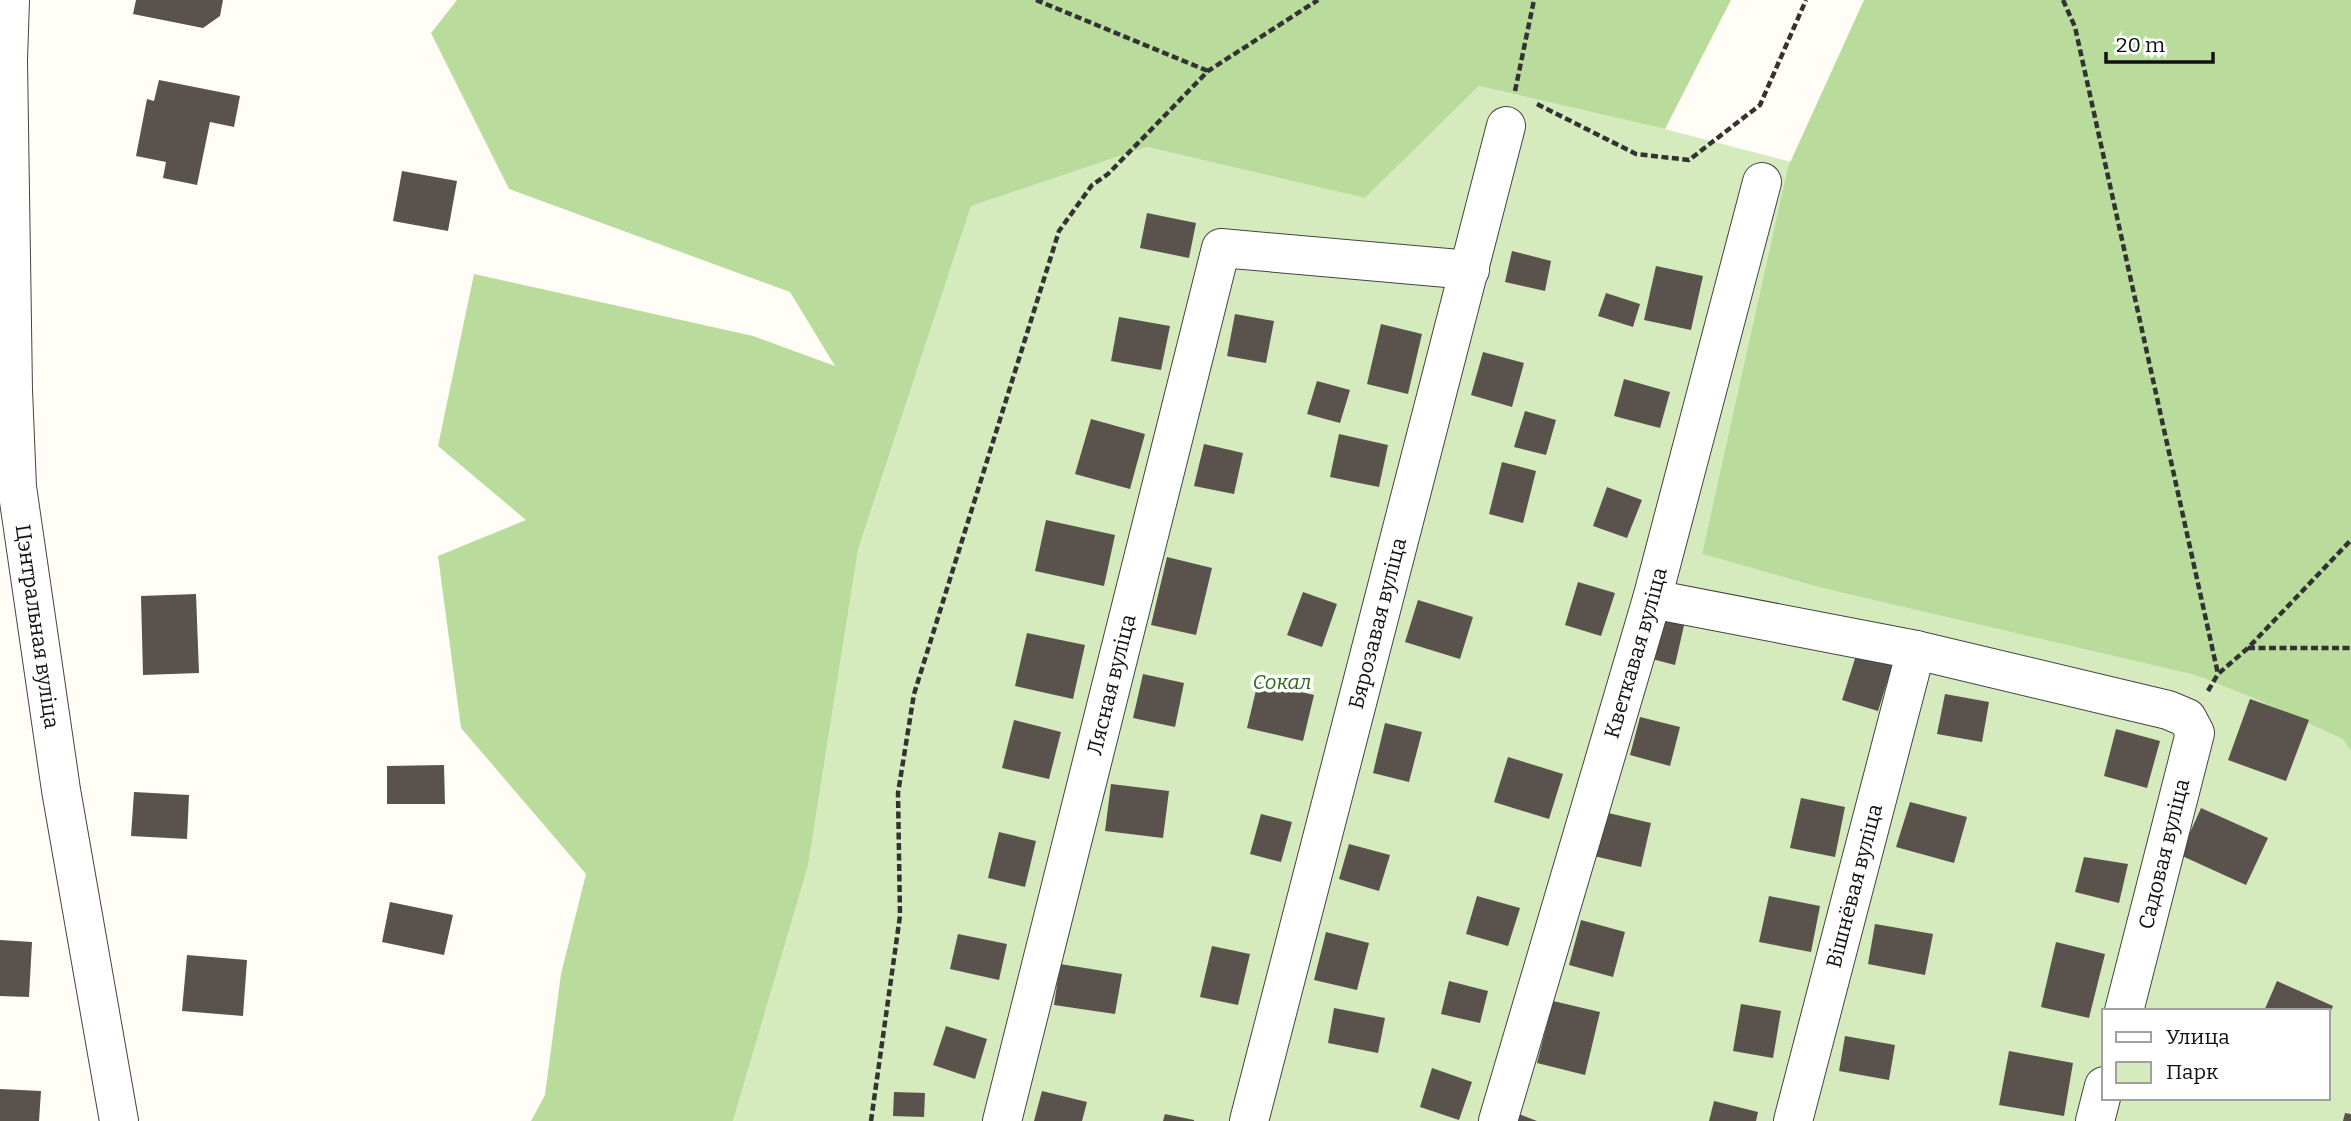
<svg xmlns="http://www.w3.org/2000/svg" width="2351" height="1121" font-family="Bitter,serif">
	<rect width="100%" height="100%" fill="#fffdf5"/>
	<!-- green -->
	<path fill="#d5ebbd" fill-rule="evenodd" d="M1479,86L1665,129L1791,162L1702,554L1822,588L2195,675L2253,698L2344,739L2351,751V1121H733L808,866L858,550L971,206L1147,147L1365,198ZM2104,1011H2328V1098H2104Z"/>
	<!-- forest -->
	<path fill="#b9dc9c" d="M457,0H1731L1665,129L1479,86L1365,198L1147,147L971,206L858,550L808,866L733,1121H531L545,1095L561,974L586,874L461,728L438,556L526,520L438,446L474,274L753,336L835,366L790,292L509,189L431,33Z
		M1864,0H2351V751L2343,739L2253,698L2195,675L1822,588L1702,554L1788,167Z"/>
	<!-- building -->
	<path fill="#5a524d" d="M136,0H223L220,16L203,28L133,14Z
		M159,80L240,96L234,127L210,122L197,185L163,178L166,162L136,156L147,99L154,101Z
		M402,171L457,181L448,231L393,221Z
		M1147,213L1196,223L1189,258L1140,248Z
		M1512,251L1551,261L1545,291L1505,282Z
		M1656,266L1703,276L1691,330L1644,320Z
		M1606,293L1640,304L1633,327L1598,316Z
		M1235,314L1274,321L1266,363L1227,356Z
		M1119,317L1170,326L1161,370L1111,361Z
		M1381,324L1422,334L1408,394L1367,384Z
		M1483,352L1524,363L1512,407L1471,395Z
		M1624,379L1670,392L1660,428L1614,416Z
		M1317,381L1350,390L1340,423L1307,414Z
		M1525,411L1556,420L1546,455L1514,447Z
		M1091,419L1145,434L1130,489L1075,474Z
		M1339,434L1388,445L1379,487L1330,477Z
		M1204,444L1243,453L1234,494L1194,486Z
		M1502,462L1536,471L1523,523L1489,514Z
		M1607,487L1642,500L1627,538L1593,526Z
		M1046,520L1115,535L1104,586L1035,571Z
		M1167,557L1212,568L1196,635L1151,625Z
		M1578,582L1615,593L1601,636L1565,625Z
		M1303,592L1337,604L1322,647L1287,635Z
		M196,594L199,673L143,675L141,596Z
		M1418,600L1473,617L1460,659L1405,642Z
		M1662,616L1685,621L1675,665L1652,659Z
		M1027,633L1085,645L1073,699L1015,686Z
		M1858,649L1894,660L1878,711L1842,700Z
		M1143,674L1184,683L1175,727L1133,718Z
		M1258,682L1314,695L1303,741L1247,728Z
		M1945,694L1989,702L1982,742L1937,734Z
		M2250,699L2309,720L2286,781L2228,760Z
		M1640,717L1680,727L1670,766L1630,755Z
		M1014,720L1061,732L1049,779L1002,768Z
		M1385,723L1422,732L1409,782L1373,773Z
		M2116,729L2160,741L2147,788L2104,776Z
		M1508,757L1563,774L1549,819L1494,802Z
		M444,765L445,804H387V766Z
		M1111,784L1169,791L1163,838L1105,831Z
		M134,792L189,795L187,839L131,836Z
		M1801,798L1845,807L1835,857L1790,848Z
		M1910,802L1967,817L1954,863L1896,847Z
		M2201,808L2268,838L2246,885L2180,855Z
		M1604,812L1651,823L1641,867L1594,856Z
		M1261,814L1292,822L1281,862L1250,854Z
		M999,832L1036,841L1025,887L988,878Z
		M1349,844L1390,855L1379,891L1339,879Z
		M2084,857L2128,864L2119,903L2075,892Z
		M1477,896L1520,908L1508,946L1466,934Z
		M1769,896L1820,906L1811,952L1759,942Z
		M390,902L453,915L444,955L382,942Z
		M1581,920L1625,932L1613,977L1569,965Z
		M1875,924L1933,934L1925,975L1868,964Z
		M1326,932L1369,943L1357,990L1314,980Z
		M958,934L1007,944L999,980L950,969Z
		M0,940L32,942L29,997L0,996Z
		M2056,942L2105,954L2089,1018L2041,1007Z
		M1212,946L1250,954L1238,1005L1200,997Z
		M187,955L247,960L243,1016L182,1011Z
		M1060,964L1122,974L1115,1014L1054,1005Z
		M1449,981L1488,991L1480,1023L1441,1014Z
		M2277,981L2333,1006L2328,1017V1011H2264Z
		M1553,1001L1600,1012L1585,1075L1537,1063Z
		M1741,1004L1781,1011L1773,1058L1733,1051Z
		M1334,1008L1385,1018L1378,1053L1328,1043Z
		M946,1026L987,1039L975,1079L933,1065Z
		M1845,1036L1895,1045L1889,1080L1839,1071Z
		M2009,1051L2073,1063L2064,1116L1999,1105Z
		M1432,1068L1472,1082L1459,1120L1420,1107Z
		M0,1089L41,1091L39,1121H0Z
		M1042,1091L1087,1102L1082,1121H1034Z
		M894,1092L925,1093L924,1117L893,1116Z
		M1714,1101L1758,1112L1756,1121H1709Z
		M2345,1113L2351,1114V1121H2343Z
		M1165,1114L1194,1120V1121H1163Z
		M1519,1114L1537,1121H1516Z"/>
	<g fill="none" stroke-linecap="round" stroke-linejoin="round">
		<!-- street casing -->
		<g stroke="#444" stroke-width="40">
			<g id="street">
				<path id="s1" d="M10,0L8,60L13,390L17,487L61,790L119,1121"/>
				<path d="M1652,599L1916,650L2168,710L2187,718L2195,733L2124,1011"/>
				<path id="s2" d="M1002,1121L1221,248L1470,270"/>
				<path id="s3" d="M1249,1121L1506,126"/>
				<path id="s4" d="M1498,1121L1652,599L1762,182"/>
				<path id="s5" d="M1793,1121L1916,650"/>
				<path d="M2095,1121L2104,1086"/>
			</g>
		</g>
		<!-- path -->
		<path stroke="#333" stroke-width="4.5" stroke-dasharray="7 3.5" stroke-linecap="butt" d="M1036,0L1208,71
			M2063,0L2075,27L2218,674
			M1515,91L1534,0
			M1537,104L1636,154L1689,160L1760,105L1806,0
			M2248,648H2351
			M2208,691L2218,674L2248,648L2351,540
			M871,1121L900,916L898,793L914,694L1059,231L1092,185L1108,174L1208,71L1318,0"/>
		<!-- street -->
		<use href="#street" stroke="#fff" stroke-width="38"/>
	</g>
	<g text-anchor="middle" stroke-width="7" stroke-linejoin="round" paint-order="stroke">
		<!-- street labels -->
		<g font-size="21" fill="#111" stroke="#fff">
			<text dy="7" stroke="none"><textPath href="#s3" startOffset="514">Бярозавая вуліца</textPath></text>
			<text dy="7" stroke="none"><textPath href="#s1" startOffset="628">Цэнтральная вуліца</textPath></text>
			<text dy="7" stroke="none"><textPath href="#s4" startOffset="488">Кветкавая вуліца</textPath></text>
			<text dy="7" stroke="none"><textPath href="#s2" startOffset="450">Лясная вуліца</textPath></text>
			<text transform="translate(2164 854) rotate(-76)" y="7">Садовая вуліца</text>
			<text dy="7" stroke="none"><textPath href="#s5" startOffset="243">Вішнёвая вуліца</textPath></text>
		</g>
		<!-- park labels -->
		<g font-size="21" font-style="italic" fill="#2f6b1f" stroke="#fff">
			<text x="1282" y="689">Сокал</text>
		</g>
	</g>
	<!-- legend -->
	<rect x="2102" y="1009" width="228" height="91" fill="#ffffff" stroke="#a0a0a0" stroke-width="2"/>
	<rect x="2116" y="1032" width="35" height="10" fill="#ffffff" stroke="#a0a0a0" stroke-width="2"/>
	<text x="2166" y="1044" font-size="21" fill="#111111">Улица</text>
	<rect x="2116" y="1062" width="35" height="21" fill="#d5ebbd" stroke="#a0a0a0" stroke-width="2"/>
	<text x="2166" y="1079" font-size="21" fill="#111111">Парк</text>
	<!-- scale -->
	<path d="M2106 52v10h107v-10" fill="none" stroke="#111111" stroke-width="3.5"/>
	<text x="2116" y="52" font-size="21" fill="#111111" stroke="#ffffff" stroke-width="5" paint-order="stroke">20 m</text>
</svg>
